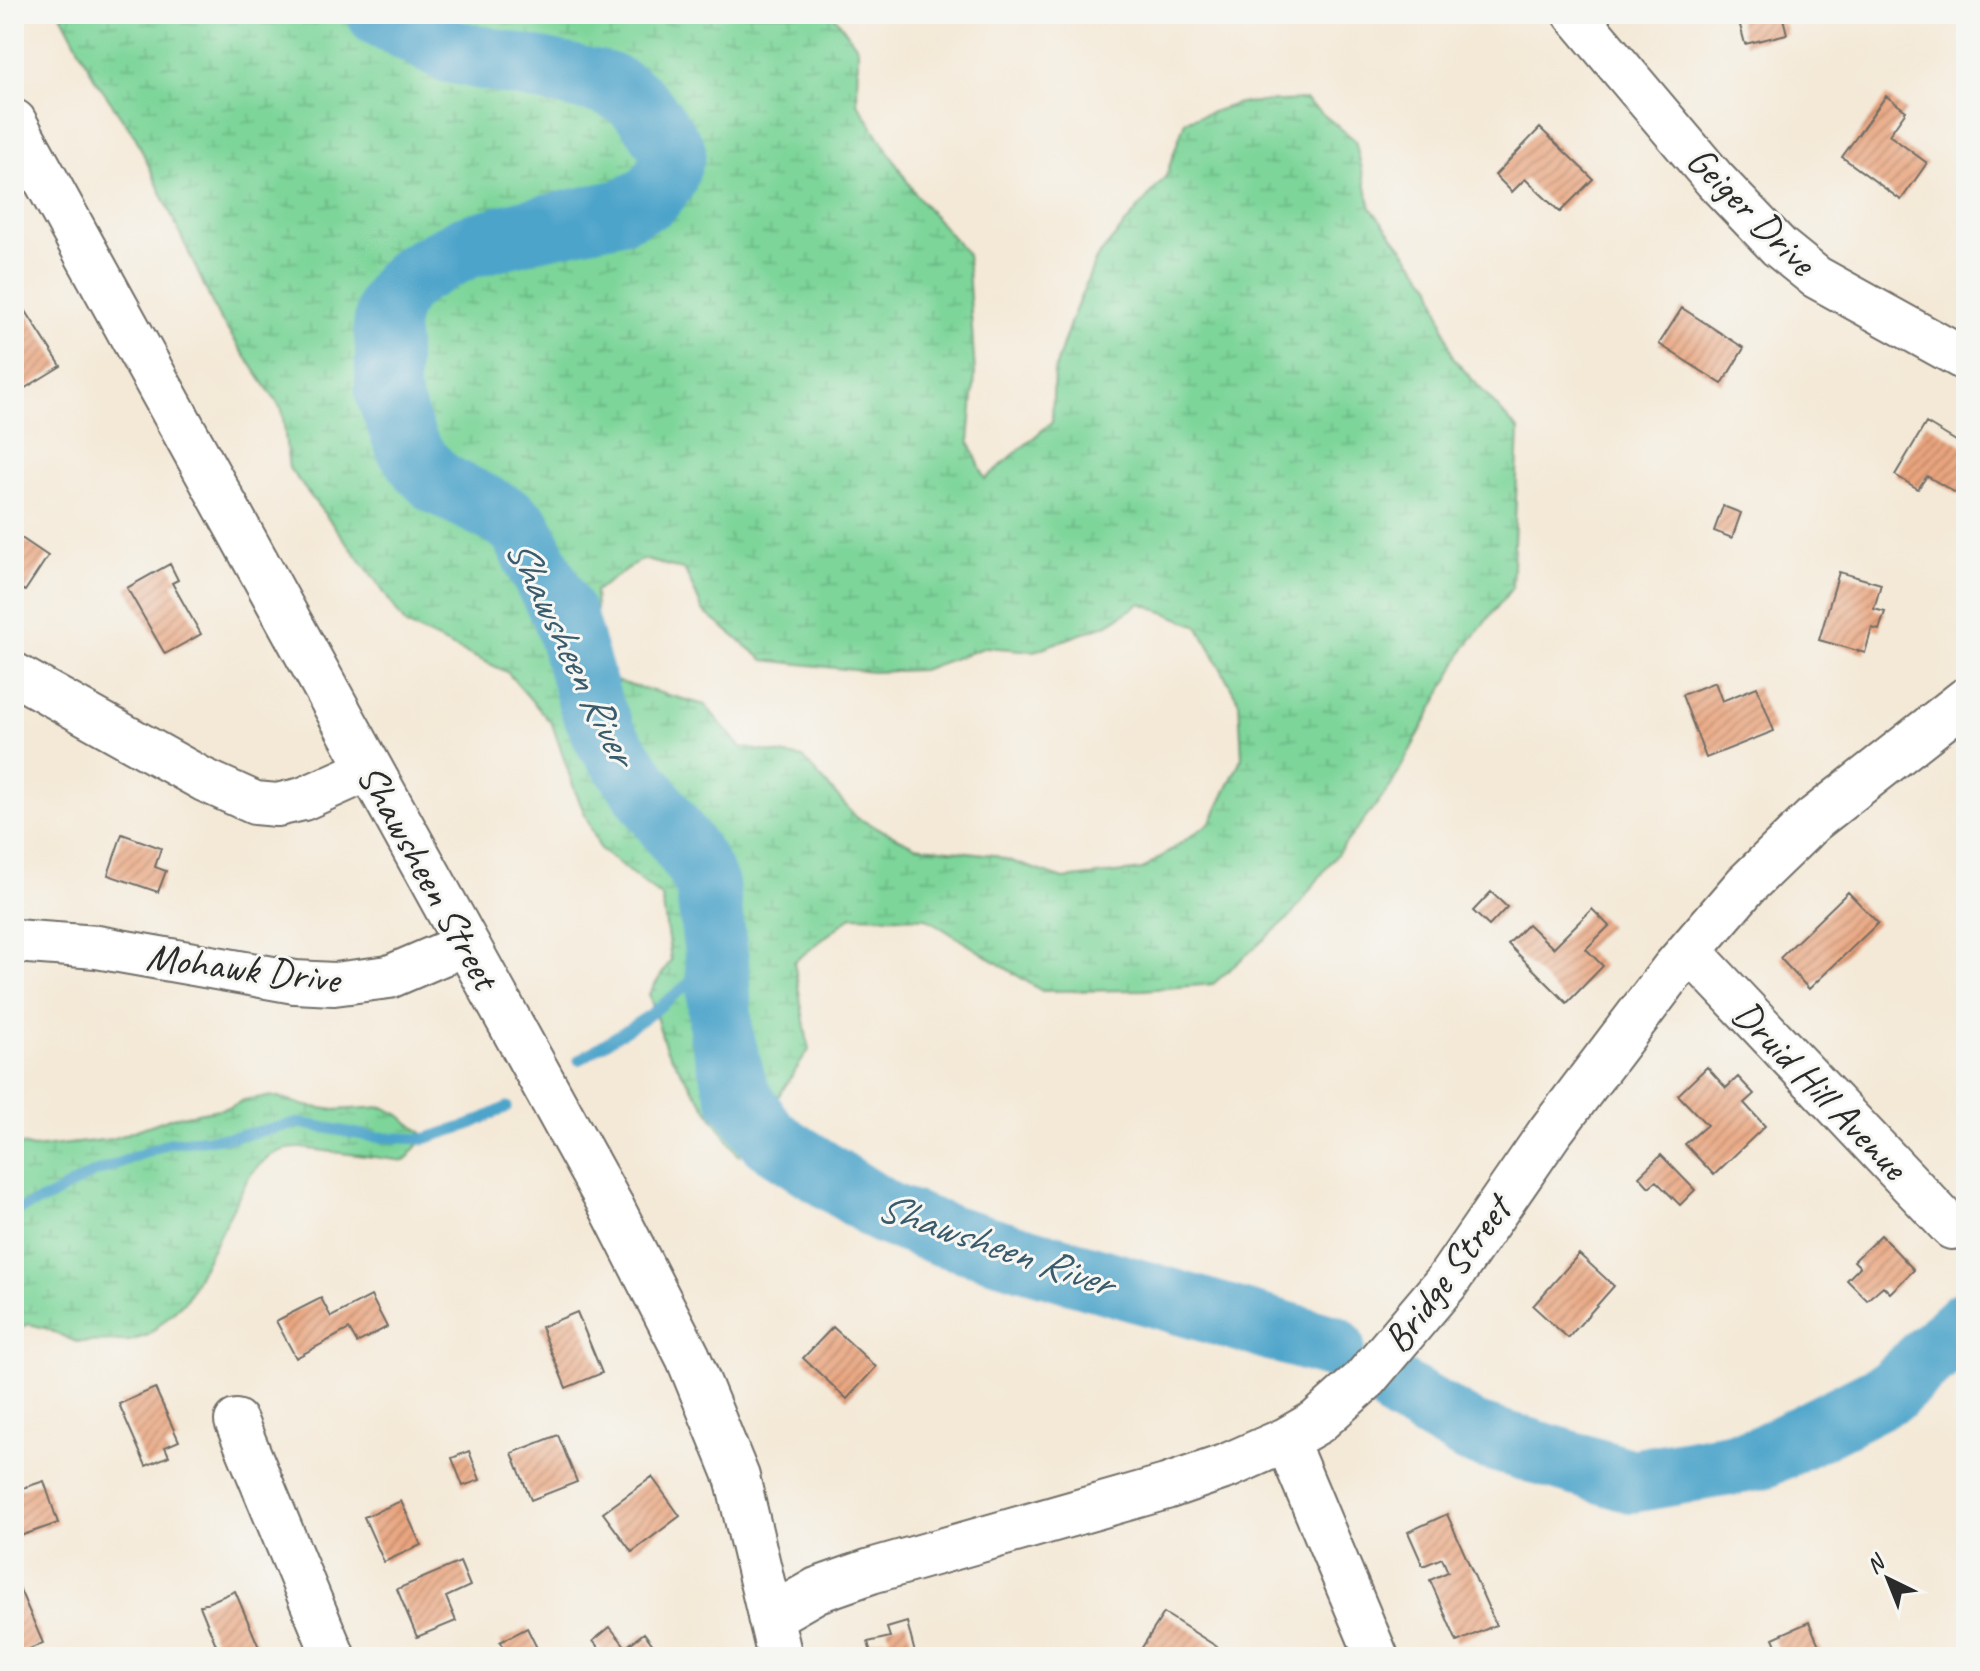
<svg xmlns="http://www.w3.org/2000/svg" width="1980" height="1671" font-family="Caveat,sans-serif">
	<defs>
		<pattern id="wetland-marsh" width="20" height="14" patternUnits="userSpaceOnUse" patternTransform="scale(2)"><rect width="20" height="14" fill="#7dd59a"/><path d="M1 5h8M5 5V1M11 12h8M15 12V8" fill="none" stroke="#6cb785"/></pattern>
		<pattern id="building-hatch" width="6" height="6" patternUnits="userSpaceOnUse" patternTransform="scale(2)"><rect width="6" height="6" fill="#e9a47e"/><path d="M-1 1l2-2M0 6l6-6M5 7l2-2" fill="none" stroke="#bd8667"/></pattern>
	</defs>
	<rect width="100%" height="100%" fill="#f6f6f2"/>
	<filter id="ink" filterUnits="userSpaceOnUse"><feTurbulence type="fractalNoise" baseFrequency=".0125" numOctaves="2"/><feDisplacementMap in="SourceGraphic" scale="16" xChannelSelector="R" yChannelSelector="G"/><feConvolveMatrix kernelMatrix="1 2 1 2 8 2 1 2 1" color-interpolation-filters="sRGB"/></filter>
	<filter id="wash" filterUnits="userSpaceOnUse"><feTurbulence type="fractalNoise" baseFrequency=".006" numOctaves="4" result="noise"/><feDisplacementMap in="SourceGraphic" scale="32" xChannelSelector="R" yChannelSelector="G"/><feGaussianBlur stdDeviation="1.8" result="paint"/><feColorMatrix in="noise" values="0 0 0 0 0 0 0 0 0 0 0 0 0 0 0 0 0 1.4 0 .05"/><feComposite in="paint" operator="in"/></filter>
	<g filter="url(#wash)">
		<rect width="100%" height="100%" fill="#f4e9d7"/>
		<!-- wetland -->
		<path fill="url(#wetland-marsh)" stroke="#548062" stroke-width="2" fill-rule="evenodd" d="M61,14H833L858,48L857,102L916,195L967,254L975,374L969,441L985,479L1052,422L1054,372L1070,323L1096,259L1166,176L1185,121L1239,103L1305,100L1355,140L1371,208L1432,286L1453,358L1519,431L1512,588L1465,648L1391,786L1330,863L1291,916L1213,984L1143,990L1042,991L926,918L852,916L794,962L809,1050L739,1156L666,1049L649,994L671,960L662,897L600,849L575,791L552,724L507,672L406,625L374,578L289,468L282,410L218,316L136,138L96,81ZM642,559L685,570L703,611L764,660L872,672L922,670L986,647L1034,651L1108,624L1141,603L1198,626L1239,702L1242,757L1211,822L1142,870L1064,879L993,855L915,846L857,818L803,758L740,747L705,705L612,680L598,647L595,591Z
			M274,1096L306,1106L335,1110L383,1107L398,1114L426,1136L405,1161L301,1148C277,1147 263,1159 248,1178L186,1300L148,1335L130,1341L76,1342L45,1328L29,1324L14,1330V1143L33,1148L112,1139L170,1118L230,1107L244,1100Z"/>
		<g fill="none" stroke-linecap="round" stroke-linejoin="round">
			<!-- stream -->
			<path stroke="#4ea4ca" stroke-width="11" d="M579,1060L648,1016L717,961
				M14,1211L48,1198L91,1174L169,1143L232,1137L300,1123L374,1137L424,1139L469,1125L507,1107"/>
			<!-- river -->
			<path stroke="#4ea4ca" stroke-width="64" d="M379,14L449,51L603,83C640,95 653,121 674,152L665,179L651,197L621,211L527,231L466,247L415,274L400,288L389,306L385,326L387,346V393L407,446L421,466L438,483L508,518L522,530L541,572L564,615L591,705L606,738L695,862L707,885L717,961L721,1034L738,1095L770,1139L885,1213L944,1235L1333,1347
				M1399,1391L1472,1433L1632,1481L1758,1459L1892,1391L1966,1322"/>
		</g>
		<g id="blocks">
			<!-- building -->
			<path fill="url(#building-hatch)" d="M1737,14H1782L1787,34L1745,44Z
				M1886,96L1906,111L1889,135L1927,163L1901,200L1842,157Z
				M1540,128L1593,179L1560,212L1525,179L1512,192L1495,175Z
				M22,305L61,366L22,390L14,378V310Z
				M1682,308L1744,348L1722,384L1659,344Z
				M1926,423L1966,447V499L1927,476L1918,489L1895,475Z
				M1723,506L1741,513L1732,538L1714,531Z
				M14,533L48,556L25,591L14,584Z
				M170,564L178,580L172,583L201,634L165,654L127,588Z
				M1839,572L1881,584L1874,609L1885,612L1879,630L1872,628L1865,653L1819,640Z
				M1715,682L1722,701L1757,687L1774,731L1706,758L1682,695Z
				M122,834L161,848L155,867L166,871L158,892L108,875Z
				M1491,892L1507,907L1489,926L1473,911Z
				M1848,892L1878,923L1809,989L1780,958Z
				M1592,909L1609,926L1586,949L1603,966L1567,1003L1508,944L1528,924L1553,948Z
				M1707,1067L1726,1088L1738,1077L1754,1094L1744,1103L1765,1126L1714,1175L1685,1144L1707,1125L1678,1095Z
				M1661,1155L1695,1190L1680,1205L1656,1181L1649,1187L1639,1176Z
				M1881,1235L1914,1270L1890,1293L1883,1286L1867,1300L1847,1280L1860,1267L1854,1261Z
				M1579,1254L1614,1286L1568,1338L1533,1306Z
				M371,1296L387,1327L357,1343L349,1329L296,1358L276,1321L321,1298L331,1317Z
				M577,1312L602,1373L566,1388L541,1327Z
				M833,1327L876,1367L847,1399L803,1358Z
				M155,1388L179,1441L165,1447L169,1456L146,1466L119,1404Z
				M558,1435L577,1482L531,1500L512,1453Z
				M469,1451L480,1480L463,1486L452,1458Z
				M652,1477L680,1516L632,1552L603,1513Z
				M44,1481L58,1523L14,1538V1491Z
				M401,1501L421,1545L384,1562L364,1517Z
				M1447,1514L1496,1625L1457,1642L1430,1580L1448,1572L1442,1558L1423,1566L1408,1532Z
				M460,1562L470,1586L446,1597L456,1621L417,1637L397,1589Z
				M14,1576L43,1643L14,1656Z
				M235,1591L261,1652L249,1657H221L200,1606Z
				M1164,1613L1233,1657H1136Z
				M907,1622L916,1657H872L868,1642L890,1637L887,1628Z
				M1809,1622L1824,1657H1781L1773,1638Z
				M610,1627L626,1647L644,1633L662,1657H606L593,1641Z
				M527,1628L539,1652L529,1657H508L500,1642Z"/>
		</g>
	</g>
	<g filter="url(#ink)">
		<use href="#blocks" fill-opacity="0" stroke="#716e67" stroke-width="2"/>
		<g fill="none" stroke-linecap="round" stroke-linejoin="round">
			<!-- street casing -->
			<g stroke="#716e67" stroke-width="46">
				<path id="street" d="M1575,14L1715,180L1779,247L1816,277L1966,360
					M14,674L204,780L255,803L277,805L303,799L370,769
					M14,941L97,947L295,982L334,984L389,977L466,944
					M1690,951L1952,1228
					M236,1421L334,1657
					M1286,1440L1377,1657"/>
			</g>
			<!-- secondary casing -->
			<g stroke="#716e67" stroke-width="48">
				<path id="secondary" d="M14,122L611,1206L688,1357L737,1477L780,1657
					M770,1617L817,1590L871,1571L1166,1487L1227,1466L1286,1440L1317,1422L1363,1381L1446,1283L1550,1132L1673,970L1746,885L1813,820L1966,700"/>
			</g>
			<!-- street -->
			<use href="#street" stroke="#fff" stroke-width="42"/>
			<!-- secondary -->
			<use href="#secondary" stroke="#fff" stroke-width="44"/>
		</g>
	</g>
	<g text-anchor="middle" stroke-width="6" stroke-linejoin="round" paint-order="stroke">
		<!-- street labels -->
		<g font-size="40" fill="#2b2b2b" stroke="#f6f6f2">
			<text transform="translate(1752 210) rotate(45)" y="14">Geiger Drive</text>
			<text transform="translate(429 876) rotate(61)" y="14">Shawsheen Street</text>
			<text transform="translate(243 967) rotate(7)" y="14">Mohawk Drive</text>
			<text transform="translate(1821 1089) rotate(46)" y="14">Druid Hill Avenue</text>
			<text transform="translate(1446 1274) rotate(-53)" y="14">Bridge Street</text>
		</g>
		<!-- water labels -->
		<g font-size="42" font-style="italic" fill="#395b6b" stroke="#f6f6f2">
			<text transform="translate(572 650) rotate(64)" y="15">Shawsheen River</text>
			<text transform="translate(995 1243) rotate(19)" y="15">Shawsheen River</text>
		</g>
	</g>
	<!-- margin -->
	<rect width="1980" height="1671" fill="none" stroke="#f6f6f2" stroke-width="48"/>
	<!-- north arrow -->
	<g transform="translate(1888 1579) rotate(317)" stroke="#f6f6f2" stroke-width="6" paint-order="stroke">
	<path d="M0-6L14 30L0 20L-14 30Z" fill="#2b2b2b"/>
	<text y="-12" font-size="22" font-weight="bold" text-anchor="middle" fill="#2b2b2b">N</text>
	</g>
</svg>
